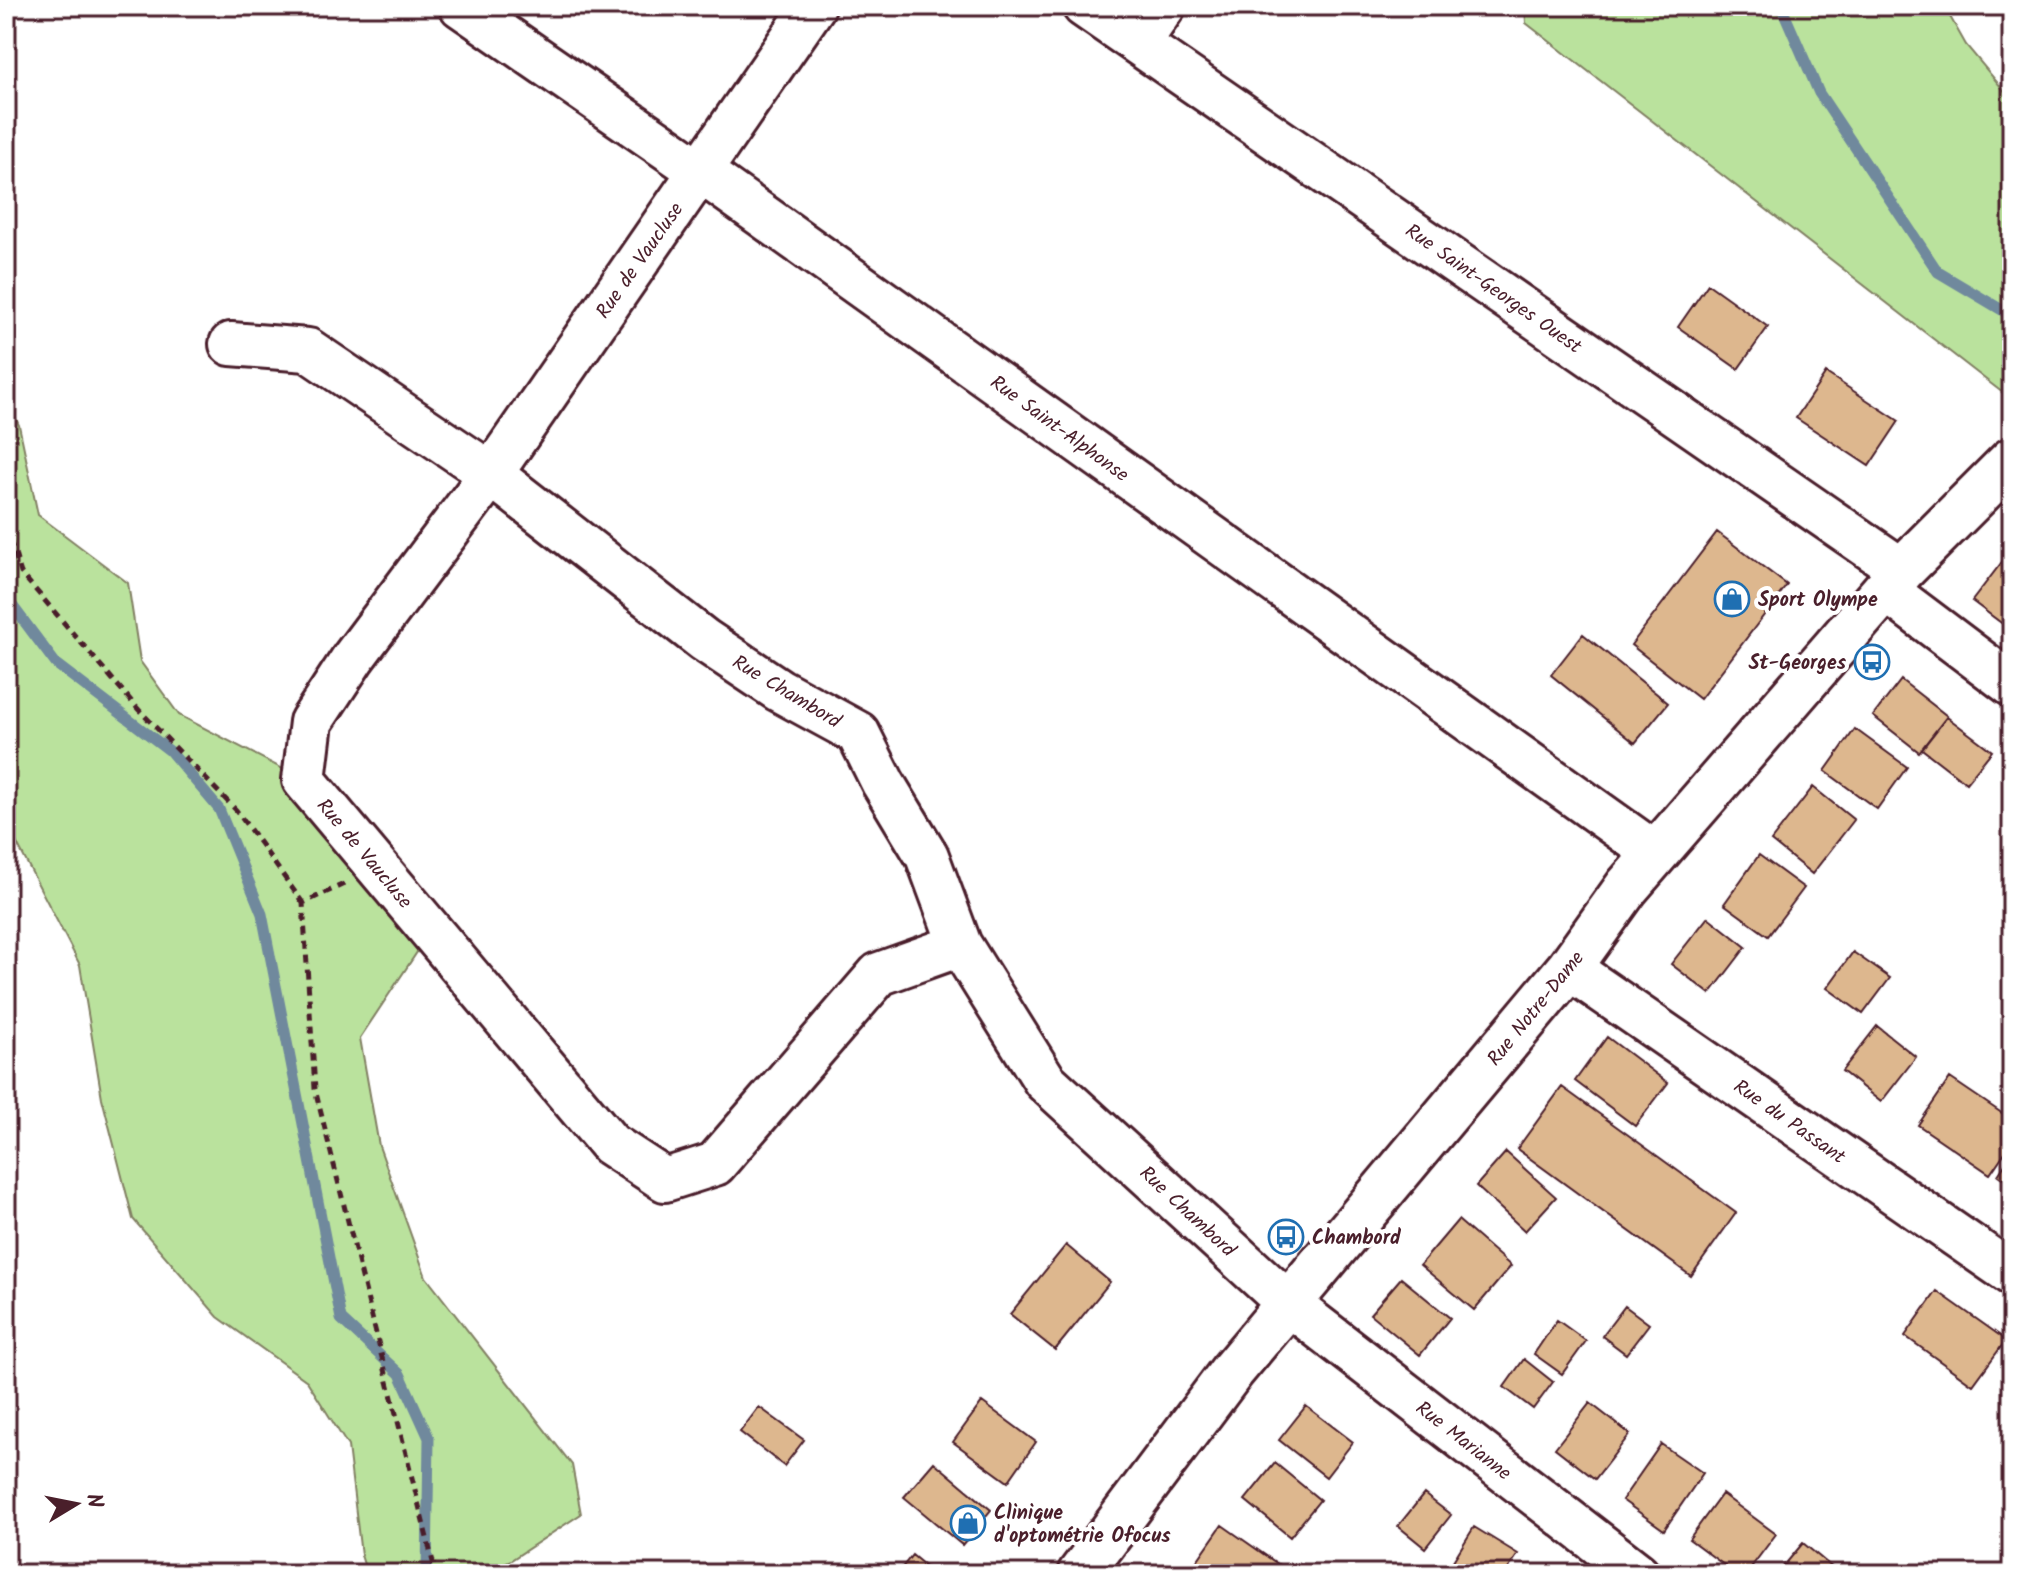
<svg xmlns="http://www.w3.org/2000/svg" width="2018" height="1580" font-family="Kalam,sans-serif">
	<rect width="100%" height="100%" fill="#fff"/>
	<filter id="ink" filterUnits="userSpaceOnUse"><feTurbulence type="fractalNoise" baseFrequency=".0125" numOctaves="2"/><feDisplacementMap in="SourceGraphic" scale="16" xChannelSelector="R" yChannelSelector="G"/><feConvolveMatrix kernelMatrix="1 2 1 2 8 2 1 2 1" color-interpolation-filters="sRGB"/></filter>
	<g filter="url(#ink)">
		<!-- green -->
		<path fill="#bae29d" stroke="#828064" stroke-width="2" d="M1525,6H1944L1966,45L2012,100V400L1526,23Z
			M6,400L19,425L38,515L128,583L140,661L179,715L304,780L431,931L360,1038L379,1146L426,1277L572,1465L581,1514L511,1560L481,1574H367L361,1555L348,1446L307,1381L218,1317L133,1219L102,1098L80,965L13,836L6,800Z"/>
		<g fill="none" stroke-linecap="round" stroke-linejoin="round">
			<!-- stream -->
			<path stroke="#6f899d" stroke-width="11" d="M1781,6L1819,93L1938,272L2012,316
				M6,597L56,664L170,751L219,809L262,914L341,1319L400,1374L429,1438L427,1574"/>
		</g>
		<!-- building -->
		<path fill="#ddb78e" stroke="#4a1f2b" stroke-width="2" d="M1708,284L1768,327L1738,369L1678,327Z
			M1826,373L1899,421L1869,466L1796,418Z
			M1717,532L1787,585L1700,699L1631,645Z
			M2005,558L2012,564V631L1972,601Z
			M1583,634L1668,703L1635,743L1551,675Z
			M1901,680L1947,716L1919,752L1873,716Z
			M1947,717L1992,751L1966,783L1922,749Z
			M1855,729L1907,767L1877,809L1825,771Z
			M1813,787L1854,820L1812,874L1771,841Z
			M1759,855L1804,888L1768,936L1724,904Z
			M1708,917L1746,947L1710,994L1671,964Z
			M1853,952L1890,978L1863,1014L1827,988Z
			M1877,1026L1916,1057L1881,1102L1842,1071Z
			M1607,1037L1668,1083L1635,1126L1575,1081Z
			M1950,1078L2012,1120V1142L1990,1174L1918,1125Z
			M1562,1087L1736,1213L1691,1276L1517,1149Z
			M1506,1152L1556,1197L1525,1231L1476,1186Z
			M2012,1154V1185L1998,1175Z
			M1458,1220L1511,1266L1474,1310L1420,1265Z
			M1066,1245L1110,1282L1055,1350L1010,1314Z
			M1401,1278L1450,1318L1420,1355L1370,1314Z
			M1937,1291L2006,1340L1973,1385L1905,1336Z
			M1625,1306L1649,1324L1626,1354L1602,1336Z
			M1557,1320L1586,1341L1562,1374L1534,1354Z
			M1524,1359L1553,1382L1533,1409L1504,1387Z
			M982,1402L1036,1442L1008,1482L953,1442Z
			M1590,1403L1630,1434L1595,1479L1555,1448Z
			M1306,1406L1353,1442L1326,1477L1279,1440Z
			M759,1407L804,1440L784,1466L740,1432Z
			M1661,1444L1703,1473L1664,1530L1622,1500Z
			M934,1462L991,1510L962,1545L904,1497Z
			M1275,1463L1320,1500L1290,1537L1245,1500Z
			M1424,1494L1451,1515L1425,1548L1398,1526Z
			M1722,1494L1776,1534L1746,1574H1736L1689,1539Z
			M1222,1525L1285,1569L1281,1574H1201L1192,1568Z
			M1474,1527L1518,1554L1505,1574H1455L1448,1569Z
			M1803,1543L1840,1574H1777Z
			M912,1555L935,1574H897Z"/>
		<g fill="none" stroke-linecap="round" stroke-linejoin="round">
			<!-- minor casing -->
			<g stroke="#4a1f2b" stroke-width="48">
				<path id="minor" d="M461,6L700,171L1656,854
					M814,6L491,474L353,658L311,722L304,780L610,1144L665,1180L715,1164L879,974L960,945
					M1084,6L1902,570
					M1139,43L1164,6
					M231,344L308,350L491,474L704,640L779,690L858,733L883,783L927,856L960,945L1045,1081L1290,1305L1638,1574
					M1886,590L2012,685
					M1569,968L2012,1274"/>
			</g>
			<!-- tertiary casing -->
			<g stroke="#4a1f2b" stroke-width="50">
				<path id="tertiary" d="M1080,1574L1232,1371L1569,968L1627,887L1902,570L2012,460"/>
			</g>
			<!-- path -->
			<path stroke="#4a1f2b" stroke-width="5" stroke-dasharray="8 6" stroke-linecap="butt" d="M6,527L21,573L139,710L236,810L303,903
				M344,884L303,903L315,1089L436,1574"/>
			<!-- minor -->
			<use href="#minor" stroke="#fff" stroke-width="42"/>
			<!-- tertiary -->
			<use href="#tertiary" stroke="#fff" stroke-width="44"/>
		</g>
	</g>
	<!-- icons -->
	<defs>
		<g id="shop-ring" transform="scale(1.8)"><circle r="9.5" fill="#fff" stroke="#1f6fb2" stroke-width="1.5"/><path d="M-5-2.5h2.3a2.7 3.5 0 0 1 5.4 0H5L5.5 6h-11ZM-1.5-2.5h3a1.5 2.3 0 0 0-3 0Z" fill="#1f6fb2"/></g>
		<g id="bus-ring" transform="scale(1.8)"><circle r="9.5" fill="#fff" stroke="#1f6fb2" stroke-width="1.5"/><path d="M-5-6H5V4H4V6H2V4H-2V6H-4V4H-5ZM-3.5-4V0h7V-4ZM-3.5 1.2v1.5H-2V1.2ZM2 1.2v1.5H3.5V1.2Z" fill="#1f6fb2"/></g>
	</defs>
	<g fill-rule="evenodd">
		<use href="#shop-ring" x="1732" y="599"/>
		<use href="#bus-ring" x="1872" y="662"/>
		<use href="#bus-ring" x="1286" y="1237"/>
		<use href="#shop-ring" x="968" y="1523"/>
	</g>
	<g text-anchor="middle" stroke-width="8" stroke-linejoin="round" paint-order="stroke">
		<!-- street labels -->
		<g font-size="20" fill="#4a1f2b" stroke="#fff">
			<text transform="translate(639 260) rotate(-55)" y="7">Rue de Vaucluse</text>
			<text transform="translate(1494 288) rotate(35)" y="7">Rue Saint-Georges Ouest</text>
			<text transform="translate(1060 428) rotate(36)" y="7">Rue Saint-Alphonse</text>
			<text transform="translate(787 691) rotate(31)" y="7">Rue Chambord</text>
			<text transform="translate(365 853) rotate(50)" y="7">Rue de Vaucluse</text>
			<text transform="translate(1535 1008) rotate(-51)" y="7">Rue Notre-Dame</text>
			<text transform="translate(1790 1121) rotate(35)" y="7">Rue du Passant</text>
			<text transform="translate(1188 1211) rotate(43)" y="7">Rue Chambord</text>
			<text transform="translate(1464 1440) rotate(38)" y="7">Rue Marianne</text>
		</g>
		<!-- poi labels -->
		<g font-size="20" font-weight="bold" fill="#4a1f2b" stroke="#fff" text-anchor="start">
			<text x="1758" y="606">Sport Olympe</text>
			<text x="1846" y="669" text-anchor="end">St-Georges</text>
			<text x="1312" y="1244">Chambord</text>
			<text x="994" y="1519">Clinique<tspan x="994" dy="23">d'optométrie Ofocus</tspan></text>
		</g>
	</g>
	<!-- margin -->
	<rect width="2018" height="1580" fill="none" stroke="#fff" stroke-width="32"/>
	<rect x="16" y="16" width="1986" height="1548" fill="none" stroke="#4a1f2b" stroke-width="3" filter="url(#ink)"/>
	<!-- north arrow -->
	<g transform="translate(76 1504) rotate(80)" stroke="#ffffff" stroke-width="6" paint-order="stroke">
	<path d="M0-6L14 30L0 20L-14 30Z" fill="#4a1f2b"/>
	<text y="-12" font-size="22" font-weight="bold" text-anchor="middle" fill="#4a1f2b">N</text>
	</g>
</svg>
